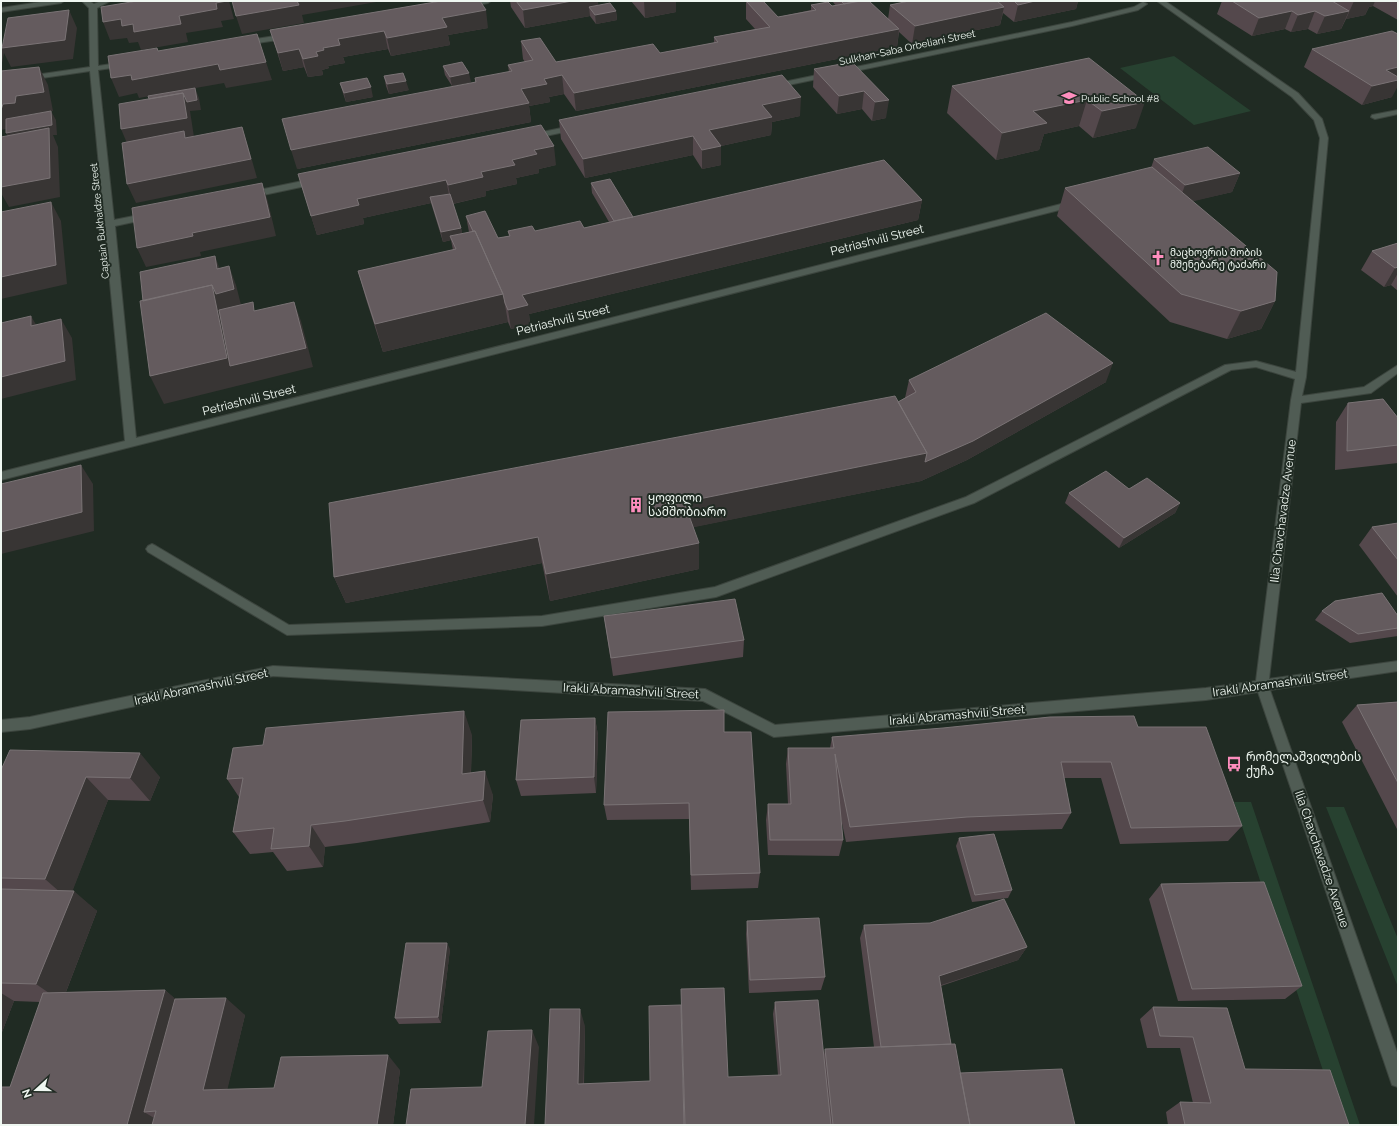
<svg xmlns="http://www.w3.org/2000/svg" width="1399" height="1126" font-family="Raleway,'Noto Sans Georgian',sans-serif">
	<rect width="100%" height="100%" fill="#202b23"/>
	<!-- green -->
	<path fill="#274130" d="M1174,56L1251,111L1194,125L1120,68Z
		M1234,802H1251L1360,1125H1341Z
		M1326,807H1344L1398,939V987Z"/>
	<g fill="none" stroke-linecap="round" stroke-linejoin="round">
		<!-- minor casing -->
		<g stroke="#3c453e" stroke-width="2">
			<path id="minor" d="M47,1H64L61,3L1,12V8Z
				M82,1H89L94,4L101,1H110L97,8L98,66L125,62L129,64L125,66L98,70L114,220L149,213L153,216L152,218L115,226L136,438L1073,201L1076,200L1080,203L1079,205L1,480V472L125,441L90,71L1,84V80L90,67L89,8Z
				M476,1H491L488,3L466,7L462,5Z
				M1157,1H1165L1298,93L1322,119L1328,138L1306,377L1302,396L1364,387L1398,365V373L1371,393L1301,403L1269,679L1398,661V671L1270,690L1398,1055V1087L1392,1085L1390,1079L1258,692L1206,700L774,737L703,701L273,676L30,729L1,732V720L30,717L273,666L705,689L775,725L1206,688L1256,681L1291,400L1295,379L1256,367L1231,370L974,503L716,597L542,626L287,635L148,552L146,549L148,546L152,544L156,546L289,625L542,616L715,587L966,497L1225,365L1256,361L1296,372L1320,138L1314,120L1292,97Z
				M1143,2L1147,4L1138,10L1072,26L774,88L770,86L774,84L1072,22L1134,7Z
				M288,34L292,36L291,38L243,45L239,43L243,41Z
				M1398,110V114L1375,119L1371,117L1372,115Z
				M576,125L580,127L579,129L531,139L527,137L528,135Z
				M317,178L321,181L320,183L249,198L245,195L249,192Z"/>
		</g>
		<!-- minor -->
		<use href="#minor" fill="#505c54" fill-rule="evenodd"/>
	</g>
	<!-- wall -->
	<path fill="#54484c" d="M510,1H598V5L616,11L617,20L596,24L590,16L525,28L511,7Z
		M631,1H682L676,2V12L645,18Z
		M746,1L778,17L811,10V5L832,6H836L833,2V1H858L888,19L890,5L907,2L906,1H1078L1076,9L1014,22L1003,13L1000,25L912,44L899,32L897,47L576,111L564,94L549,97L550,102L529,106L531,122L297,169L475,82V78L509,72L508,65L525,62L523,59L521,41L556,62L660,53L714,43V37L755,29L746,19Z
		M1222,1H1398V20L1373,6L1369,7L1365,15L1346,19L1341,29L1317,34L1308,29L1291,32L1285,29L1252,36L1217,14Z
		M488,28L448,35L450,45L391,56L388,49L343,57L345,63L328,66L329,68L322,70L323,75L308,77L304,67L283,71L270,30Z
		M1312,49L1392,97L1362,105L1304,67Z
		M1089,58L1136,128L1093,138L1079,126L1044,134L1039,150L996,160L947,113L952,86Z
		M852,62L886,118L872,121L862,109L837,114L813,87L814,69Z
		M443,66L471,82L452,86L445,75Z
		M384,76L409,90L389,94L386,86Z
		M340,83L373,97L346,102L343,93Z
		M800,116L772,122L771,135L721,146V165L702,169L693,155L585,178L561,139L559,120Z
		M1154,159L1240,173L1232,192L1192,201L1275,301L1261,329L1227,339L1170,322L1057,216L1065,188L1151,168Z
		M556,165L539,169V173L516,178L517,184L486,191V196L453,204L461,228L462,234L469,232L466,216L498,238L509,236L508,231H535L584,228L609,222L592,193L591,183L633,217L922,200L918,220L529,314L530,324L511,329L508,322L383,352L366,299L358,271L453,250L451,240L443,242L431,203L363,218L364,224L317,235L298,174Z
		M1398,243V291L1391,285L1384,287L1361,270L1372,251Z
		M909,380L1106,382L967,460L921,481L693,527L699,569L550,601L542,563L346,603L334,577L898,402L905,398Z
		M1348,403L1398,418V463L1335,470L1336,422Z
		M1129,489L1180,503L1175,513L1119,548L1065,503L1069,493Z
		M1398,523V597L1359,545L1372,527Z
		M1322,611L1398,616V636L1350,643L1315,620Z
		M604,616L744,640L743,657L613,676Z
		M1398,702V831L1342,722L1357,705Z
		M595,718L598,735L596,793L521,796L516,780Z
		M1138,727L1242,826L1228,841L1120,844L1101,778H1064L1071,813L1062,829L960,832L846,842L840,814L843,840L839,856L768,855L766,820L768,804H788L786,764L788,748H830L832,737Z
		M724,732L760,873L758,888L691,890L689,819L607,820L604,805Z
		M472,735L471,773L493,795L490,822L357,843L325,847L323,867L287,871L273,852L250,854L233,832L239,797L227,779Z
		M1,770L160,777L150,801L108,800L72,891L97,911L66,992L165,990L175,999L245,1015L227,1089L274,1088L400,1070L393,1125H1L10,1087L40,1002L14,1001L2,1032H1Z
		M959,838L1012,890L1008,898L972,902L956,846Z
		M1161,884L1302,986L1285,999L1178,1001L1149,899Z
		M747,921L825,977L821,990L749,993L746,934Z
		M864,925L1027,947L1018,960L941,986L951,1044L960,1073L1075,1125H545L585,1026L584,1084L778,1075L773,1014L775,1002L824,1054L825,1049L874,1047L860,938Z
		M450,949L441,1023L399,1024L395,1018Z
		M1153,1007L1245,1069L1349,1125H1168L1166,1112L1180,1102L1193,1103L1180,1048H1147L1140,1019Z"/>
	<!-- shaded-wall -->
	<path fill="#383534" d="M229,1L234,19L221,21L223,27L186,33L188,42L141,50L138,42L129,43L127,38L110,40L103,22L121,19L179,16L216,3Z
		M297,1H382L302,15L304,23L242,34L236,16Z
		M572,1H598L599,14L589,7L590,16L525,28L523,10Z
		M644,1H682L676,2V12L645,18Z
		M985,1H998L996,8L1004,7L1000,25L912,44L915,26Z
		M1035,1H1078L1076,9L1014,22L1018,5Z
		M1354,1H1375L1373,6L1369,7L1365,15L1346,19Z
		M69,10L77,28L73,59L11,67L4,53L1,68V42L4,48Z
		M486,10L488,28L448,35L450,45L391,56L387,38L442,18Z
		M616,11L617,20L596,24L595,15Z
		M1292,11L1285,29L1252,36L1259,18Z
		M1315,11L1308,29L1291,32L1298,15Z
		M1349,11L1341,29L1317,34L1325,16Z
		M899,29L897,47L576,111L574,93Z
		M384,31L388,49L343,57L345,63L328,66L329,68L322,70L323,75L308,77L303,59L338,39Z
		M299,49L304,67L283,71L278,53Z
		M266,62L272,80L226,88L224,83L139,98L137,93L119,97L111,78L131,75L218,64Z
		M39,67L48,85L53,111H51L56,120L57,135H53L58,147L60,197L9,207L1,193V187L11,143L6,133L51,111L26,115L24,121L11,128L1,130V110L3,104L16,96Z
		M1398,67V86L1392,97L1362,105L1372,86L1386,70Z
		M469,73L471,82L452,86L450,77Z
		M562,75L564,94L549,97L550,102L529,106L531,122L297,169L291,150L521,89L544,79Z
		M406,81L409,90L389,94L387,84Z
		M371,87L373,97L346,102L344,93Z
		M195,88L199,98L201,110L190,111L194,137L129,148L121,129L183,93Z
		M864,91L862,109L837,114L839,96Z
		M801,97L800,116L772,122L771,135L721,146V165L702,169V150L709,130L762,105Z
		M889,100L886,118L872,121L875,102Z
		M1087,100L1079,126L1044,134L1039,150L996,160L1002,133L1033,111Z
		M1145,102L1136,128L1093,138L1102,111Z
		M242,127L248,146L257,178L136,203L127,184Z
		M693,136V155L585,178L583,159Z
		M554,146L556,165L539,169V173L516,178L517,184L486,191V196L452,204L448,185L481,172L534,150Z
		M1240,173L1232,192L1178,205L1185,185Z
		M446,180L450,199L430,197L431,203L363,218L364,224L317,235L311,216L357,199Z
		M262,183L268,202L276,236L200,252L201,256L146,267L137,248L192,233Z
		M922,200L918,220L529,314L530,324L511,329L508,310L522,295Z
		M51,202L61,221L67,284L1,299V277Z
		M461,228L463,238L450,236L451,240L443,242L441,232Z
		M215,256L222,275L217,269Z
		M229,266L236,285L242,309L234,365L294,302L301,321L313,367L164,404L150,376L212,285Z
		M1398,267V273L1391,285L1384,287L1395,268Z
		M503,294L508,322L383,352L375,324Z
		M1275,301L1261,329L1227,339L1241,311Z
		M31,316L42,335L31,326Z
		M61,319L72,338L76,380L1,399V377Z
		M1113,363L1106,382L967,460L921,481L685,529L684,502Z
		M81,465L93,484L94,531L1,554V532Z
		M1180,503L1175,513L1119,548L1124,538Z
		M538,537L542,563L346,603L334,577Z
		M699,543V569L550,601L546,574Z
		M464,711L472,735L470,797L462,774Z
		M595,718L598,735L596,793L594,777Z
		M140,753L160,777L150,801L130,778Z
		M485,771L493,795L490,822L483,800Z
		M86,777L108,800L69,900L45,879Z
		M311,825L325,847L323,867L309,846Z
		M74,891L97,911L62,1002L36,984Z
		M447,943L450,949L441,1023L438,1017Z
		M1027,947L1018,960L932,988L939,976Z
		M165,990L186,1008L156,1111L144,1112L156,1119L155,1125H127Z
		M1,993L14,1001L2,1032L1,1031Z
		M226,998L245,1015L224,1104L203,1090Z
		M580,1009L585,1026L583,1099L578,1084Z
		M532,1030L539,1047L534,1125H525Z
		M388,1055L400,1070L393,1125H377Z"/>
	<!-- building -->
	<path fill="#645b5e" stroke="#7a7375" d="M137,1H227L216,3L217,9L179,16L181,24L134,32L133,24L122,26L121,19L103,22L101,7Z
		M232,1H297L299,5L236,16Z
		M441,1H480L486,10L442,18L447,27L387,38L384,31L338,39L340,45L323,48L324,50L316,52L318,56L303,59L299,49L278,53L270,30Z
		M516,1H572L523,10Z
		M746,1H763L778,17L816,10L811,5L828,2L832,6L861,1H869L899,29L574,93L562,75L544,79L547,84L521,89L529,103L291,150L282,119L476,82L475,78L512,71L508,65L533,60L521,41L540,38L556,62L653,44L660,53L718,42L714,37L770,27Z
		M841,1H858L844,4Z
		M909,1H997L1004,7L915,26L890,5Z
		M1014,1H1035L1018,5Z
		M1232,1H1332L1349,11L1325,16L1315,11L1298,15L1292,11L1259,18Z
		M610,3L616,11L595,15L589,7Z
		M69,10L65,40L2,48L8,18Z
		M1392,31L1398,34V47H1397L1398,48V67L1386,70L1398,77V80L1372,86L1312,49Z
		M257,34L266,62L220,70L218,64L132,80L131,75L111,78L108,56L157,48L158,51Z
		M1089,58L1145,102L1102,111L1087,100L1033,111L1047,123L1002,133L952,86Z
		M462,62L469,73L450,77L443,66Z
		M852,62L889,100L875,102L864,91L839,96L814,69Z
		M39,67L44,92L16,96L15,103L3,104L1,110V71Z
		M403,73L406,81L387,84L384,76Z
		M782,75L801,97L762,105L772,117L709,130L721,146L702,150L693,136L583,159L559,120Z
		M367,78L371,87L344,93L340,83Z
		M195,88L197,100L187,102L183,93L149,99L148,96Z
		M183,93L187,118L121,129L119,104Z
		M51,111L52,125L6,133V119Z
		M541,125L554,146L534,150L537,154L512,160L515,165L481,172L483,177L448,185L446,180L357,199L359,205L311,216L298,174Z
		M242,127L251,159L127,184L122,143L184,131L185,138Z
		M49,128L50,178L1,187V137Z
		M1208,147L1240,173L1185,185L1154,159Z
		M884,160L922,200L522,295L528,305L508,310L505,303L503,294L475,231H473L466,216L485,211L498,238L510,236L508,231L532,226L535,231L580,221L584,228Z
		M1152,167L1277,272L1275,301L1241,311L1181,294L1065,188Z
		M610,179L633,217L614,221L591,183Z
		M262,183L270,217L192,233L193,236L137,248L132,208Z
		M450,194L461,228L441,232L430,197Z
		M51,202L56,265L1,277V212Z
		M475,231L503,294L375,324L358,271L456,249L450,236Z
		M1398,243V267L1395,268L1372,251Z
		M215,256L217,269L229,266L234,289L216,294L212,285L143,301L140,272Z
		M212,285L227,358L150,376L140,301Z
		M253,302L254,311L294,302L306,348L230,366L219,310Z
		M1046,313L1113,363L973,441L925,462L927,453L898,402L916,392L909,380Z
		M31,316V326L61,319L65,361L1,377V323Z
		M895,396L927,453L684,502L699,543L546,574L538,537L334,577L329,503Z
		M1383,399L1398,418V445L1347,451L1348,403Z
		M81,465L82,512L1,532V484Z
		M1106,471L1129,489L1147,478L1180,503L1124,538L1069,493Z
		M1398,523V560L1372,527Z
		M1382,593L1398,616V628L1358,634L1322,611L1335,601Z
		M735,599L744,640L611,658L604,616Z
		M1398,702V783L1357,705Z
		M724,710V732H751L760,873L691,875L689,803L604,805L608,712Z
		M464,711L462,774L485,771L483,800L345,821L311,825L309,846L271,849L274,828L233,832L243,778L227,779L233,748L263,745L266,728Z
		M1134,716L1138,727H1206L1242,826L1131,828L1111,762H1061L1071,813L967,817L850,827L835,754L843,840H770L768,804H791L788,748H834L832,737L943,728L1050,717Z
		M595,718L594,777L516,780L521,720Z
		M10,750L140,753L130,778L86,777L45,879L1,878V770Z
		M994,834L1012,890L975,895L959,838Z
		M1264,882L1302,986L1192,989L1161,884Z
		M1,889L74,891L36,984L1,983Z
		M1004,899L1027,947L939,976L951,1044L881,1047L864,925L930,923Z
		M819,918L825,977L750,980L747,921Z
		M406,943H447L438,1017L395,1018Z
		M724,988L728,1077L781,1075L775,1002L818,1000L831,1125H685L681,989Z
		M165,990L127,1125H1V1087H10L43,993Z
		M226,998L203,1090L274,1088L281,1057L388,1055L377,1125H152L156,1111L144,1112L175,999Z
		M681,1005L684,1125H545L550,1009H580L578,1084L650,1081L649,1006Z
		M1153,1007L1227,1008L1245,1069L1330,1070L1349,1125H1185L1180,1102L1211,1103L1193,1037L1160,1036Z
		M532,1030L525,1125H406L411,1089L482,1087L488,1031Z
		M955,1044L970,1125H833L825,1049Z
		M1062,1069L1075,1125H970L960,1073Z"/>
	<!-- icons -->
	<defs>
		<g id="school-bare" transform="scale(1.2)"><path d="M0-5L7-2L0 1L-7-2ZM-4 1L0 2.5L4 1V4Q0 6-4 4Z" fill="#fe8ebe" stroke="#202b23" stroke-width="2.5" paint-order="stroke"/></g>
		<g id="church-bare" transform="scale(1.2)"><path d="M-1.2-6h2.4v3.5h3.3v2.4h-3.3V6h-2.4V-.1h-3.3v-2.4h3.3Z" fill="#fe8ebe" stroke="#202b23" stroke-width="2.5" paint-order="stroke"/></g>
		<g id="building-bare" transform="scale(1.2)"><path d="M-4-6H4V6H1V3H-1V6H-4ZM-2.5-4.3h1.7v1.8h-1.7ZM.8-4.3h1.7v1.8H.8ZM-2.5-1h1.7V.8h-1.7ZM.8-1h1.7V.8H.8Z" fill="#fe8ebe" stroke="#202b23" stroke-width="2.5" paint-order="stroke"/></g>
		<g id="bus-bare" transform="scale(1.2)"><path d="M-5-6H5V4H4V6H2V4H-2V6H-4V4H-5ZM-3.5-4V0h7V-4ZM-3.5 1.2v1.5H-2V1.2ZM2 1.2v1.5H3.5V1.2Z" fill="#fe8ebe" stroke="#202b23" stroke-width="2.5" paint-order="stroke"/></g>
	</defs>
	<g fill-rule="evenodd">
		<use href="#school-bare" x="1069" y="98"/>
		<use href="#church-bare" x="1158" y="258"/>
		<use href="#building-bare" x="636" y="505"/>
		<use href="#bus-bare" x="1234" y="764"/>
	</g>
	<g text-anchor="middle" stroke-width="4" stroke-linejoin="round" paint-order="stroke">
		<!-- far-street labels -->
		<g font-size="10" fill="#eff7f1" stroke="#202b23">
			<text transform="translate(907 47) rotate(-12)" y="4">Sulkhan-Saba Orbeliani Street</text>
			<text transform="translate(99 221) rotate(-96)" y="4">Captain Bukhaidze Street</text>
		</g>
		<!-- far-poi labels -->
		<g font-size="10" fill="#eff7f1" stroke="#202b23" text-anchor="start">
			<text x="1081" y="102">Public School #8</text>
			<text x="1170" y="256">მაცხოვრის შობის<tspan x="1170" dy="12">მშენებარე ტაძარი</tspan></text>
		</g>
		<!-- street labels -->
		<g font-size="12" fill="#eff7f1" stroke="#202b23">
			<text transform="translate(877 240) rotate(-14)" y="4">Petriashvili Street</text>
			<text transform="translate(563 320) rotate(-14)" y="4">Petriashvili Street</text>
			<text transform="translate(249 400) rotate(-14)" y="4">Petriashvili Street</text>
			<text transform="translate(1283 511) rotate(-83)" y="4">Ilia Chavchavadze Avenue</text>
			<text transform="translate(1280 683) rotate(-8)" y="4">Irakli Abramashvili Street</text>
			<text transform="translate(201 687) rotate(-12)" y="4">Irakli Abramashvili Street</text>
			<text transform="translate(631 691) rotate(3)" y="4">Irakli Abramashvili Street</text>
			<text transform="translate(957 715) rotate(-5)" y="4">Irakli Abramashvili Street</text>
			<text transform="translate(1322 859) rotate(71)" y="4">Ilia Chavchavadze Avenue</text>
		</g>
		<!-- poi labels -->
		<g font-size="12" fill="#eff7f1" stroke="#202b23" text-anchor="start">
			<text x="648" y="502">ყოფილი<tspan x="648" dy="14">სამშობიარო</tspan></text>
			<text x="1246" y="761">რომელაშვილების<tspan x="1246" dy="14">ქუჩა</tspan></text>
		</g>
	</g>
	<!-- border -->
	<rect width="1399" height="1126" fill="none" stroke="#eff7f1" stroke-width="4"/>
	<!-- north arrow -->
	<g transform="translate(36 1090) rotate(249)" stroke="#202b23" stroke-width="3" paint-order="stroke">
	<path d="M0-3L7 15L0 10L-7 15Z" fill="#eff7f1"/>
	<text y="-6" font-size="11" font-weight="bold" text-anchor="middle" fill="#eff7f1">N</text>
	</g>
</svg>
